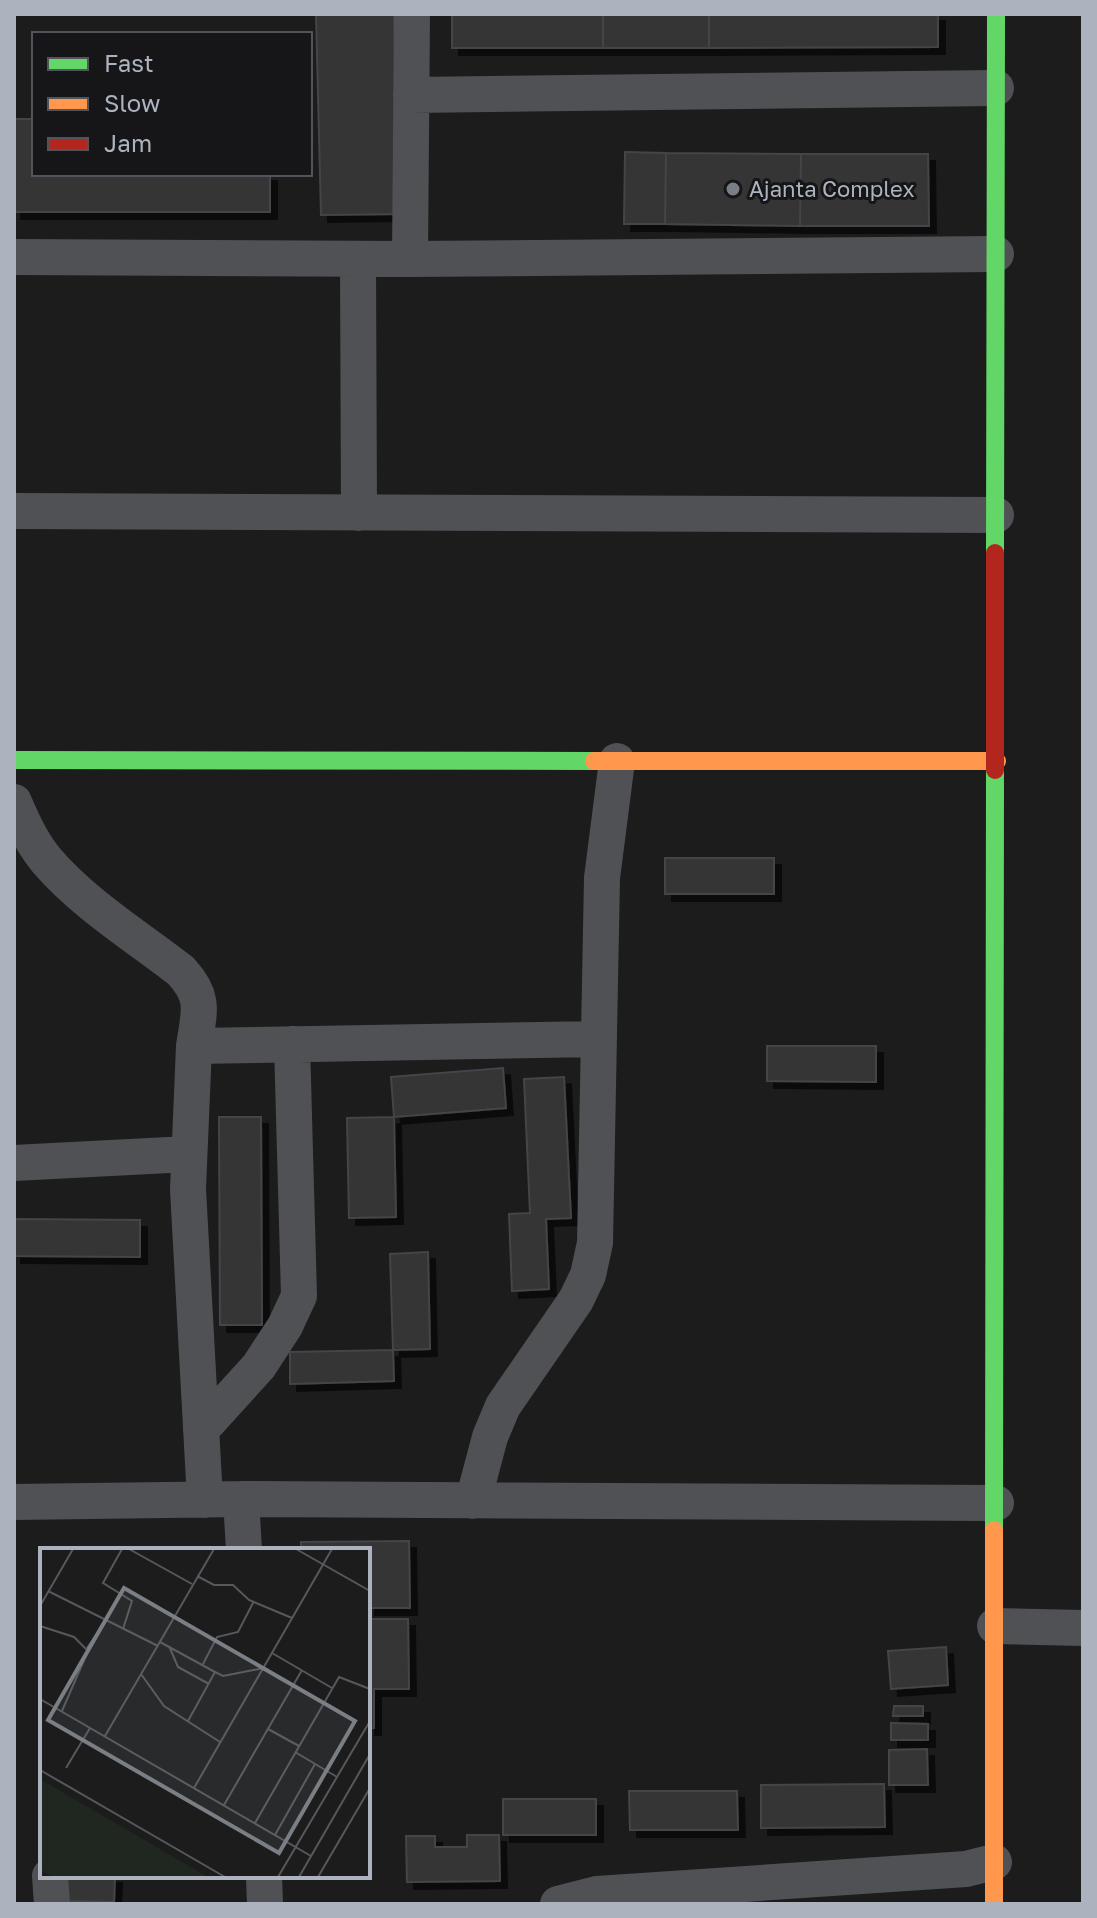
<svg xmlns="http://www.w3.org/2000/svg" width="1097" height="1918" font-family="'Golos Text',sans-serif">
	<defs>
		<filter id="shadow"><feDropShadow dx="7" dy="7" stdDeviation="0" flood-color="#0009"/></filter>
	</defs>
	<rect width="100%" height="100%" fill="#1c1c1c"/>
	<!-- building -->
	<path fill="#343435" stroke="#444548" stroke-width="2" filter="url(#shadow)" d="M316,14H394L399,214L321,215Z
		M452,14H603V48H452Z
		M603,14H709V48H603Z
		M709,14H938V47L709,48Z
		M14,119H34V174H270V212H14Z
		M625,152L666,153L665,224H624Z
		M666,153L801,154L800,226L665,224Z
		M801,154H928L929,226H800Z
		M665,858H774V894H665Z
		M767,1046H876V1082L767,1081Z
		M503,1068L506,1108L394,1117L391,1077Z
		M564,1077L571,1218L546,1219L549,1289L512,1291L509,1214L530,1213L524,1079Z
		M219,1117H261L262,1325H220Z
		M394,1117L396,1217L349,1218L347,1118Z
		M14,1219L140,1220V1257L14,1256Z
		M428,1252L430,1349L393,1350L390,1254Z
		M393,1350L394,1381L290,1384V1352Z
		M409,1541L410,1608H368V1550H301V1542Z
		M368,1619H408L409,1689H374V1728H368Z
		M946,1647L948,1685L891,1689L888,1651Z
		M894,1706H923V1716H893Z
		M891,1723L928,1724V1740H891Z
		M927,1749L928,1785H889V1750Z
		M884,1784L885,1827L761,1828V1785Z
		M629,1791H737L738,1830H630Z
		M503,1799H596V1835H503Z
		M467,1835H499L500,1881L407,1882L406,1836H435V1847H467Z
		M66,1876H115L114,1902L66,1901Z"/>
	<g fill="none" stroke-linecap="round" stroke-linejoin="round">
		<!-- street -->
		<path stroke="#505155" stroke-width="36" d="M411,95L996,88
			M14,257L410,259L996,254
			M358,259L359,513
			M410,259L412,14
			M14,511L996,515
			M14,802C23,823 32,843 47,861C84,904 136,936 181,971C206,998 199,1012 194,1046
			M14,1163L188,1154
			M201,1430L259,1366L285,1326L299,1296L292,1044
			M241,1499L244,1550
			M205,1500L188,1189L194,1046L599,1039
			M473,1501L490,1437L503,1406L576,1300L588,1275L595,1243L602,878L617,761
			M14,1502L241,1499L996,1503
			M995,1626L1083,1628
			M50,1876L52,1904
			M264,1876L265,1904
			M558,1904L597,1894L966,1869L994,1862"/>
		<!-- fast -->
		<path stroke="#63d668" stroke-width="18" d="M995,553L996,14
			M14,760L594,761
			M994,1530L995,770"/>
		<!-- slow -->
		<path stroke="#ff974d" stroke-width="18" d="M594,761H997
			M994,1904V1530"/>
		<!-- jam -->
		<path stroke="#b3261e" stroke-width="18" d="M995,770V553"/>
	</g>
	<!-- markers -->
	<circle fill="#7a7e85" stroke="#161619" stroke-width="3" cx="733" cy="189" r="8"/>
	<g text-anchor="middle" stroke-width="6" stroke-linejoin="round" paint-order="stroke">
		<!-- poi labels -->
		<g font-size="22" fill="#acb2be" stroke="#161619" text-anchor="start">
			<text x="749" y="197">Ajanta Complex</text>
		</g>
	</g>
	<!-- overview -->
	<g transform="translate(40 1548)">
		<rect width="330" height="330" fill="#1c1c1c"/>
		<path d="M0,231L168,329H13L0,322Z" fill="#1f2720"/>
		<path fill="none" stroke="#56585d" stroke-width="2" d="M82,1L63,35L92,53L83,81M89,1L152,36M256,1L330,43M157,28L174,37H193L209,52L252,70M8,43L118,98M0,58L33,1M0,78L34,89L48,103L22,163M120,94L175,124L148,173M129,98L138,119L169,136M47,100L66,72M232,105L292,140M163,116L177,89L198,84L214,53M175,124L183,128L224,120M101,126L124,158L180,194M0,151L271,308M228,181L259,198M65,188L174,1M255,204L297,229M26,220L50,180M0,222L185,329M154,240L292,1M184,257L262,122M215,275L299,129L330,141M235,287L275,216M238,329L330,173M259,329L330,206M278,329L330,240"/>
		<path fill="#7a7e85" fill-opacity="0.15" stroke="#7a7e85" stroke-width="4" d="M84,40L315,173L239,305L8,172Z"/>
		<rect width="330" height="330" fill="none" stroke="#acb2be" stroke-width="4"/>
	</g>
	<!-- border -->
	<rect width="1097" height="1918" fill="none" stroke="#acb2be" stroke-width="32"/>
	<!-- legend -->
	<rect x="32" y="32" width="280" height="144" fill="#161619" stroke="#52545b" stroke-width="2"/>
	<rect x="48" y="58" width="40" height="12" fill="#63d668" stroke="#52545b" stroke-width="2"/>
	<text x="104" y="72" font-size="24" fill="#acb2be">Fast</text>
	<rect x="48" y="98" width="40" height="12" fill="#ff974d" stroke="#52545b" stroke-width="2"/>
	<text x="104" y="112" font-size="24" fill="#acb2be">Slow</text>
	<rect x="48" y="138" width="40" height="12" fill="#b3261e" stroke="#52545b" stroke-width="2"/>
	<text x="104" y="152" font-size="24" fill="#acb2be">Jam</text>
</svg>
